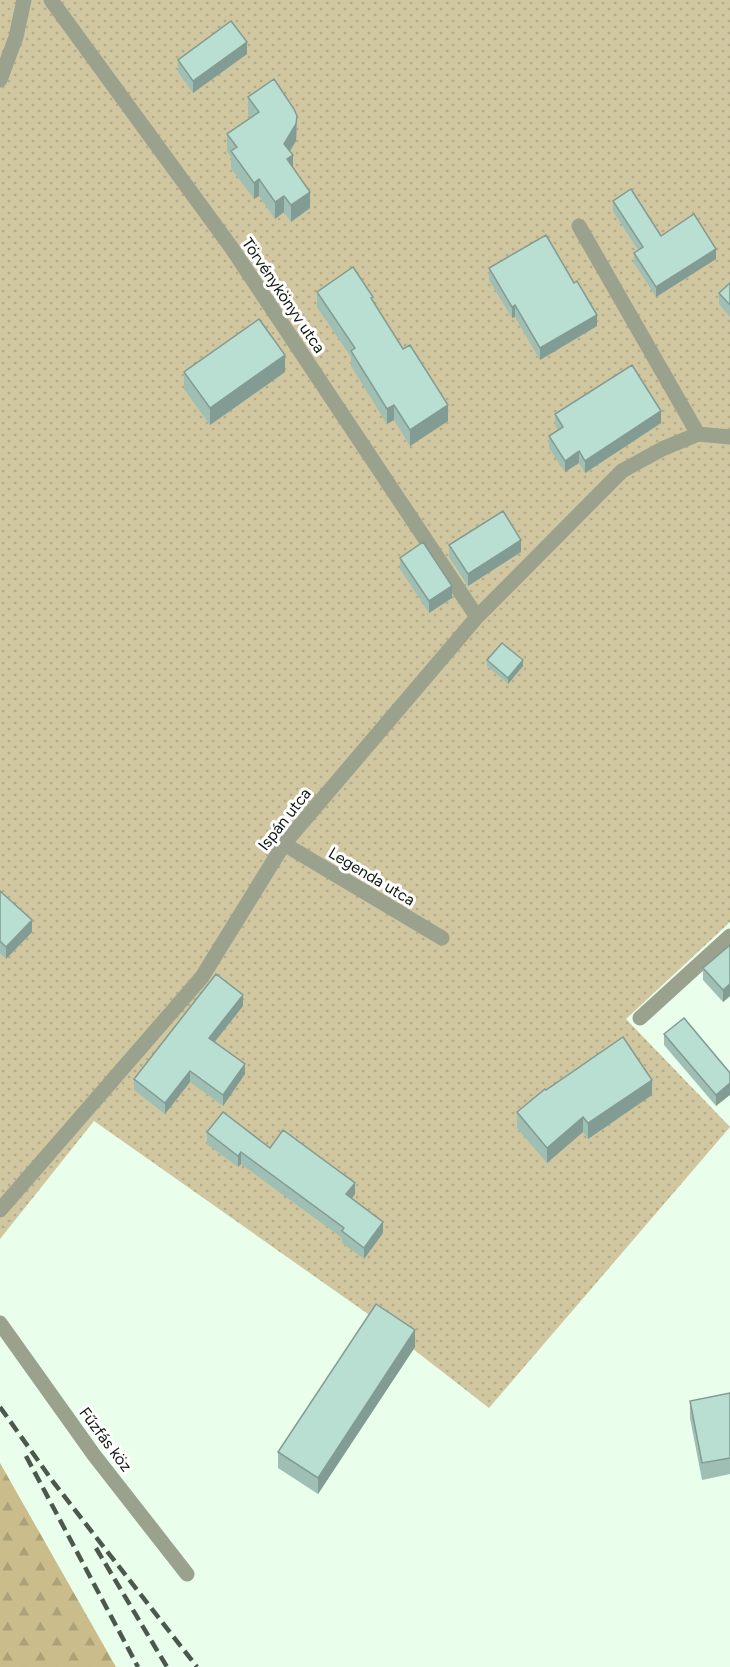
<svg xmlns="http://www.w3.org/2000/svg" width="730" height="1667" font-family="Figtree,sans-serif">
	<defs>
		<pattern id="grass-dots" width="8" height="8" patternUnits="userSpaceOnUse" patternTransform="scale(1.5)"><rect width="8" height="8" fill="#d0c69f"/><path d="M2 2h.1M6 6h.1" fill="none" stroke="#b2aa88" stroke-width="1.8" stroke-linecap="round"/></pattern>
		<pattern id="forest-firs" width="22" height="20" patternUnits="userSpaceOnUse" patternTransform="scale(1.5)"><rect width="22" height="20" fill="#cabd8b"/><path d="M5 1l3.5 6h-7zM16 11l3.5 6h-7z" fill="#aca277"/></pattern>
	</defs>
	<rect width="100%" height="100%" fill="#e9feeb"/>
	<!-- grass -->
	<path fill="url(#grass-dots)" d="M0,0H730V922L626,1019L730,1127L489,1408L368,1314L94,1121L0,1239Z"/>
	<!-- forest -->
	<path fill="url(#forest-firs)" d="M0,1463L116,1667H0Z"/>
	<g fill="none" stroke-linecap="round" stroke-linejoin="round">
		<!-- minor -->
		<path stroke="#9aa18c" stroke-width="15" d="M51,0L231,247L477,617
			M0,80L16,37L24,0
			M579,226L698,434
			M284,844L442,938
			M640,1018L730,936
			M0,1210L202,977L284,844L477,617L622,471L662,449L698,434L730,437
			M0,1323L94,1455L187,1574"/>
		<!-- rail -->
		<path stroke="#4c584d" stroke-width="4.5" stroke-dasharray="12 6" stroke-linecap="butt" d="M0,1407L54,1483L197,1667
			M26,1456L138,1667
			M96,1548L167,1667"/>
	</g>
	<!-- wall -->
	<path fill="#9fbfb5" d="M247,54L193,93L178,72V60Z
		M248,97L297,132L296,141L290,152L293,167L310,208L291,222L284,212L275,219L259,196L254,199L231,168V157L227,151V134L251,117L248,114Z
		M613,201L661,236L716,259L656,297L634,263V253L638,250L613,211Z
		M489,268L597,326L540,360L515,317L512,318L489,280Z
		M730,283V317L719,304V293Z
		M317,292L373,302L448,421L410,446L394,420L387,424L351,366V357L317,307Z
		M184,372H285L210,425L184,389Z
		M555,414L661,423L585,473L579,463L565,472L549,448V436L558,430L555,426Z
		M449,545L521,552L468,586L449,557Z
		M400,558L452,598L429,613L400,569Z
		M487,660L523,666L508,684L487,666Z
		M0,891L32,932L6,959L0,953Z
		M730,945V996L723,1002L703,980V968Z
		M243,1006L214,1042L245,1074L223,1106L190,1082L165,1114L134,1090V1079Z
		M664,1034L730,1073L716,1106L664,1045Z
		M546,1090L652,1095L588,1139L583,1132L547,1163L517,1128V1112Z
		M207,1132L270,1148L355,1194L352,1198L383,1233L364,1259L342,1243V1238L241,1164L238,1167L207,1144Z
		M415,1347L318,1494L278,1468V1452Z
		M730,1393V1474L702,1480L690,1418V1401Z"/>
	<!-- shaded-wall -->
	<path fill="#829b93" d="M247,42V54L193,93V81Z
		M297,116L296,141L284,160V144Z
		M293,155V172L287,159Z
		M259,179V196L254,199V183Z
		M310,192V208L291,222V205Z
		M284,196V212L275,219V202Z
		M716,249V259L656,297V287Z
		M515,305V317L512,318V307Z
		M597,315V326L540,360V348Z
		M285,355V372L210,425V408Z
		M394,405V420L387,424V409Z
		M448,405V421L410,446V430Z
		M661,411V423L585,473V461Z
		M579,451V463L565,472V461Z
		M521,540V552L468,586V574Z
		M452,586V598L429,613V601Z
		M523,660V666L508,684V678Z
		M32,920V932L6,959V947Z
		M730,984V996L723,1002V990Z
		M243,995V1006L209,1049V1038Z
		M245,1064V1074L223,1106V1095Z
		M190,1071V1082L165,1114V1103Z
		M652,1080V1095L588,1139V1123Z
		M730,1083V1095L716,1106V1095Z
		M583,1117V1132L547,1163V1148Z
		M241,1152V1164L238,1167V1156Z
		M355,1183V1194L346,1206V1194Z
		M383,1222V1233L364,1259V1248Z
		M415,1330V1347L318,1494V1478Z"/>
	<!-- building -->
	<path fill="#b9ded2" stroke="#829b93" stroke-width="1.5" d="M231,21L247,42L193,81L178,60Z
		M274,79L294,109L297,116L296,124L284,144L293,155L287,159L310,192L291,205L284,196L275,202L259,179L254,183L231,151L237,147L227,134L259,112L248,97Z
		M631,189L661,236L694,214L716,249L656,287L634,253L643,247L613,201Z
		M546,235L574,283L577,281L597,315L540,348L515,305L512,307L489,268Z
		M353,267L373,297L371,298L403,349L410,345L448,405L410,430L394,405L387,409L351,351L355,348L317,292Z
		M730,283V305L719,293Z
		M259,319L285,355L210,408L184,372Z
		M632,365L661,411L585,461L579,451L565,461L549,436L563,427L555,414Z
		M503,511L521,540L468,574L449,545Z
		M423,542L452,586L429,601L400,558Z
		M502,643L523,660L508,678L487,660Z
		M0,891L32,920L6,947L0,941Z
		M730,945V984L723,990L703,968Z
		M216,974L243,995L209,1038L245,1064L223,1095L190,1071L165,1103L134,1079Z
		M684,1018L730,1073V1083L716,1095L664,1034Z
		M623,1037L652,1080L588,1123L583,1117L547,1148L517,1112L545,1089L546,1090Z
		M223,1112L270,1148L283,1130L355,1183L346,1194L383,1222L364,1248L342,1231L344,1228L241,1152L238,1156L207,1132Z
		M376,1304L415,1330L318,1478L278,1452Z
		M730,1393V1458L702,1463L690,1401Z"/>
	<g text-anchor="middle" stroke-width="6" stroke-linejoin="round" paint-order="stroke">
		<!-- street labels -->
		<g font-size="16" fill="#101911" stroke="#fff">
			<text transform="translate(284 295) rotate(56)" y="6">Törvénykönyv utca</text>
			<text transform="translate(284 819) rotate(-52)" y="6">Ispán utca</text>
			<text transform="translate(372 876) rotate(31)" y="6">Legenda utca</text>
			<text transform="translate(106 1439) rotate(53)" y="6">Fűzfás köz</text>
		</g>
	</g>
</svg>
